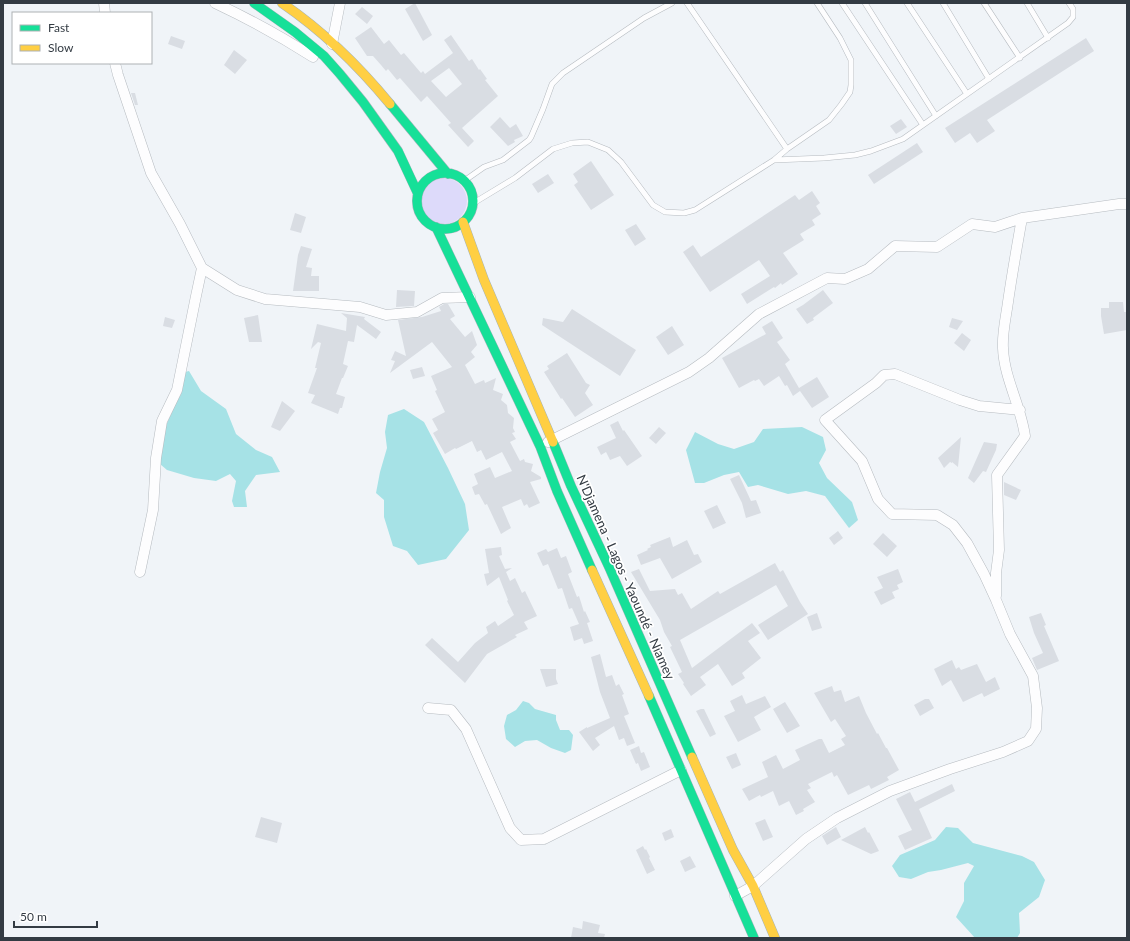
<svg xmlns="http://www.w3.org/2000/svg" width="1130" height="941" font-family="Lato,sans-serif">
	<rect width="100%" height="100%" fill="#f0f4f8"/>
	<!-- green -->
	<path fill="#dddafa" d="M421 201a23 23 0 1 1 46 0a23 23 0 1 1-46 0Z"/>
	<!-- water -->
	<path fill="#a6e2e6" d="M189,371L201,391L226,409L236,434L256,450L272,457L280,472L256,475L245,491L247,507H234L232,501L236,481L230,474L216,481L194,478L167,470L160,464L165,428L174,407L181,394L185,372Z
		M404,409L424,422L448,468L465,504L469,530L446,559L418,565L407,551L393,546L384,517V500L376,493L380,472L387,448L385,432L388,415Z
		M802,427L823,437L826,450L819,463L827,478L852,502L858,520L849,528L825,496L806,491L788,494L758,485L748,487L739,472L724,475L704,483H695L686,450L695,432L718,444L734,449L754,442L763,429Z
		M523,701L529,703L535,709L556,715V720L560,730H569L573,735L571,750L565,753L551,748L537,740L525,741L515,747L506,739L504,726L507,715L516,710Z
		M946,827L958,828L973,843L1022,856L1034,862L1045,880L1039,897L1019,913L1020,933L1017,938H975L956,917L964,901V883L974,866L968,863L941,870L928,872L911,879L899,877L892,866L900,855L935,840Z"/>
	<!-- building -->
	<path fill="#d9dde3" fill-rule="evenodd" d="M415,3L432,35L423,41L405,9Z
		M362,7L373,16L367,24L355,14Z
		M371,27L384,44L389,40L401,55L404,53L421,73L423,71L425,74L453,53L444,40L451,35L469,61L472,59L479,70L480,69L487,79L485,80L498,96L462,128L474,141L468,147L448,125L451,123L427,96L421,102L400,78L397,80L388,69L386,71L381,65L373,56H367L355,38ZM449,68L462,84L446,97L431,81Z
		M171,36L185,41L182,49L168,44Z
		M1086,38L1094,51L987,120L995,131L977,143L970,133L955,143L945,128Z
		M234,50L247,60L235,74L224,65Z
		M131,93H135L138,105H135Z
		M500,117L510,128L516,124L523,136L514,140L515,142L508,146L490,127Z
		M901,119L907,127L896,134L890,126Z
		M917,143L923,152L874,184L868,175Z
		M591,161L614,195L591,210L574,185L578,182L573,174Z
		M548,174L554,183L538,193L532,184Z
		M812,191L820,203L816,206L821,214L812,220L815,225L800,234L804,240L783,253L798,274L782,285L781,283L775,288L774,287L747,304L741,294L770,276L759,260L710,292L683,252L693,245L701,257L795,195L799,200Z
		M295,213L306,217L301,233L290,230Z
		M636,224L646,239L635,246L625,230Z
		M301,246L312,249L306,267L312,268L311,276H319V291H293L298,255Z
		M397,290L415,291L414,306L396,307Z
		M823,290L833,303L813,318L814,320L807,324L796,309L803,305Z
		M1109,302H1123L1124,312H1127V330L1104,334L1101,316V308H1109Z
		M444,304H448L455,316L450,319L465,337L472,331L477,345L471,352L475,357L465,365L475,384L484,380L485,383L496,378L493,390L503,394L501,400L507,405L508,413L514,418L513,428L515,432L512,433L516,439L510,442L520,461L524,459L525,462L533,464L531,471L541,477V479L530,482L540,503L529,508L527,504L524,506L521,499L502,507L511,528L501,534L487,504L485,505L479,494L475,495L472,487L478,484L474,474L490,467L495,478L512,471L502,452L486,460L481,450L477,452L472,441L456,449L455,448L445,454L433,433L438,430L432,419L445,412L435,391L437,390L431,376L452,367L432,342L390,373L395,361L391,360L395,351L406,356L398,320L422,317L441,311L439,307Z
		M572,309L636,350L620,376L542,325L543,318L563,322Z
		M341,313L365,317L364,319L381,332L376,339L357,325L354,342L348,341L343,364L348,366L343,378H342L336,394L345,397L342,408H340L338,414L311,403L315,395L308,393L317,368H315L321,343L318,342L311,349L317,324L346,331L347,318Z
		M258,315L262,342H249L244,318Z
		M165,317L175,320L172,328L163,326Z
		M952,318L963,321L957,330L949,327Z
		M772,321L783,338L777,342L790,360L785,364L799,388L817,377L829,397L812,408L800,391L793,396L787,385L785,386L779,376L764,386L759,379L755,381L754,380L739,388L722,358L766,334L762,327Z
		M672,326L684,345L668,355L656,337Z
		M962,333L971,340L964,351L954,343Z
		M567,353L586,383L590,385L585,393L593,405L575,417L562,398L561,399L544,372L549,369L547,366Z
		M422,367L425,376L413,379L410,370Z
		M282,401L295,411L280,431L271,427Z
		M618,421L623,431L624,430L642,456L627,466L620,456L610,460L606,452L601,455L597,447L616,438L610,425Z
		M659,427L666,433L656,444L649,438Z
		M961,437L958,467L952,462V463L950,462L944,468L938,458Z
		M984,442L997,444L996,450L986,472L983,471L974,483L968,478Z
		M739,475L751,501L756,500L761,513L746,518L742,503L730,479Z
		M1004,482L1021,490L1016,500L1004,495Z
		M717,505L726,523L713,529L704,511Z
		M838,531L843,538L834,545L829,538Z
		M883,533L897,546L887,557L873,544Z
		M670,537L673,547L687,540L694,555L698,554L702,562L672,579L660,558L641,565L637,555L648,550L647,549L651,547L650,545Z
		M501,547L502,555L499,556L505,569L512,568L506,572L510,581L515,578L522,593L525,591L537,616L524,622L528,629L515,635L517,637L487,654L465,683L425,645L432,638L458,662L475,643L488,633L486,627L495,621L498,626L514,615L507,601L508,600L499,577L487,586L484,574L489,573L485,549Z
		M557,548L561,558L566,556L572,572L568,574L577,597L579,596L584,612L585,611L590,622L587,623L593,641L584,644L582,638L574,641L570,627L579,624L572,608L569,609L562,588L558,589L548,564L543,566L537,553L546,549L548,552Z
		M775,563L780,572L783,570L800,602L808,614L768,640L758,625L788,606L776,585L680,640L692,668L752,623L760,633L748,641L761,658L742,673L745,678L732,686L718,664L700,677L706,685L691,696L683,684L684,683L678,674L682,672L670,647L672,646L664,632L660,620L631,572L639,569L650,591L675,589L678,595L682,593L691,609L718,591L720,594Z
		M898,569L903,582L897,585L899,589L892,592L895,598L881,605L874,592L883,588L877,577Z
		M817,613L822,628L812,631L807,617Z
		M1041,613L1046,625L1044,626L1059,661L1037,670L1032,658L1043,653L1034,633L1029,617Z
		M600,654L606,677L612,675L616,686L619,684L624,694L622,695L629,714L624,716L635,743L627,746L624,738L619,740L614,726L595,738L600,745L593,751L579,732L587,727V728L610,718L600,692L591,657Z
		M952,660L956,669L959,667L961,670L977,664L986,682L995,677L1000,689L984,697L982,693L963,702L951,680L942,686L934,669Z
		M540,669H556V679L558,684L546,687Z
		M832,686L834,692L841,690L845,702L859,696L866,713L877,734L878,733L886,748H887L899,770L887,777L889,780L871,789L869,785L848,795L837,775L834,777L832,772L808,784L811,788L807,790L815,802L803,809L804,811L796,815L789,801L779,806L773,791L761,797L760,795L749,801L742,789L768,777L762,762L776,755L783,769L800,760L795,750L819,739H822L829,753L845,745L841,739L846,736L835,719L831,722L814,693Z
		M742,695L746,704L765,696L771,707L754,717L761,730L738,742L724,716L735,711L730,701Z
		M925,699H929L934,708L920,716L914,705Z
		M785,702L800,726L787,733L773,709Z
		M701,709H704L716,734L710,737L696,711Z
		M639,746L641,753L644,752L650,767L641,771L638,763L636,764L630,750Z
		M736,753L741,765L732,769L726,757Z
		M952,784L955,791L919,809L932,838L905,850L898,836L912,830L896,799L910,792L915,802Z
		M261,817L282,823L277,843L255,837Z
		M765,819L773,837L763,841L755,823Z
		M836,827L841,837L827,845L822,836Z
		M865,827L868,833L869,832L879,851L871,854L841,840Z
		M671,829L674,837L665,841L662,833Z
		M643,846L645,850L646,849L650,857L649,858L655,870L647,874L636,850Z
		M690,856L696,867L685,872L680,861Z
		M583,921L600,925L598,933L605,934L604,938H571L573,927L582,929Z"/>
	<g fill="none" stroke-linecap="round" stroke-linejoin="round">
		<!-- lane casing -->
		<g stroke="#b6bbc0" stroke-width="6">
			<path id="lane" d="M687,3L787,149
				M842,3L923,125
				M865,3L936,116
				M907,3L967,94
				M943,3L989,79
				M984,3L1020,58
				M1027,3L1048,38
				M774,160L824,158L855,155L871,151L903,139L1068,23L1073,17V9L1069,3
				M464,181L484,167L503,160L529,140L531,137L543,109L552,84L563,73L644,18L672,3
				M472,204L515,178L553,149L572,143L588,142L608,150L621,162L653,205L665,212L684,213L695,210L774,160L787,149L829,120L841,105L850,92L851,85V60L840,38L817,3"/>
		</g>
		<!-- street casing -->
		<g stroke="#b6bbc0" stroke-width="11">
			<path id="street" d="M104,3L105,13
				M215,3C249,19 282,37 313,57
				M332,44L340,3
				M115,63L118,75L151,173L180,224L202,268L237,290L265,299L360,307L386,315L417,312L442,298L470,297
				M548,442L689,372L709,358L759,314L827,278L845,279L868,269L895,246L937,247L972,224L995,227L1022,218L1119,204H1127
				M140,572L153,510L156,458L162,421L177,390L196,296L202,268
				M996,596V573L999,550L997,475L1025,436C1021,406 1004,378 1003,348C1002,333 1006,317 1008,302C1012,274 1017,246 1022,218
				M428,708L451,710L466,729L510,828L521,840L544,839L681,770
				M735,896L753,886L806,839L837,818L890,791L950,769L1003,752L1028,741L1036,729L1037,708L1033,676L1010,634L996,600L984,574L967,543L953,525L937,515L892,514L878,499L862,461L825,420L876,383L884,375L895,374L960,400L979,406L1020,410"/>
		</g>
		<!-- fast casing -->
		<g stroke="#a5b4ba" stroke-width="10">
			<path id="fast" d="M254,3L295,32L324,56L340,74L363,102L398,151L418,194
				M390,104L448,174
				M417 201a28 28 0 1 1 56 0a28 28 0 1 1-56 0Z
				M436,227L540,446L557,491L592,570
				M553,442L571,486L609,567L692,757
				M649,696L754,938"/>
		</g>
		<!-- slow casing -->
		<g stroke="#a5b4ba" stroke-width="10">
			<path id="slow" d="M282,3C323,31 358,65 390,104
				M463,222L484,280L553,442
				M592,570L649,696
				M692,757L733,850L753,886L775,938"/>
		</g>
		<!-- lane -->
		<use href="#lane" stroke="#fdfdfe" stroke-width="5"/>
		<!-- street -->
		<use href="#street" stroke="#fdfdfe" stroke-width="10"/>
		<!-- fast -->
		<use href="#fast" stroke="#16e098" stroke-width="9"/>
		<!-- slow -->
		<use href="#slow" stroke="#ffcf43" stroke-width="9"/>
	</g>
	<g text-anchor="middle" stroke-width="3.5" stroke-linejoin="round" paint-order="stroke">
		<!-- street labels -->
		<g font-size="13" fill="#333b43" stroke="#fff">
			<text transform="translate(626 577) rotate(66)" y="5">N'Djamena - Lagos - Yaoundé - Niamey</text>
		</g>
	</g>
	<!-- border -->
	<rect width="1130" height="941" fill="none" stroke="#333b43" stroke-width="8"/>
	<!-- legend -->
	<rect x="12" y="12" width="140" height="52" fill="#ffffff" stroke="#adb1b4"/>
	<rect x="20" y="25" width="20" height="6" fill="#16e098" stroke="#adb1b4"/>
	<text x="48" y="32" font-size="12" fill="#333b43">Fast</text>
	<rect x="20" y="45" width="20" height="6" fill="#ffcf43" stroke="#adb1b4"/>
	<text x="48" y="52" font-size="12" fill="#333b43">Slow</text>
	<!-- scale -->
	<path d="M14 921v6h83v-6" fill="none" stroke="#333b43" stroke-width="2"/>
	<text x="20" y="921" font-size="12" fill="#333b43" stroke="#ffffff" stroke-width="3" paint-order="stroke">50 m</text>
</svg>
